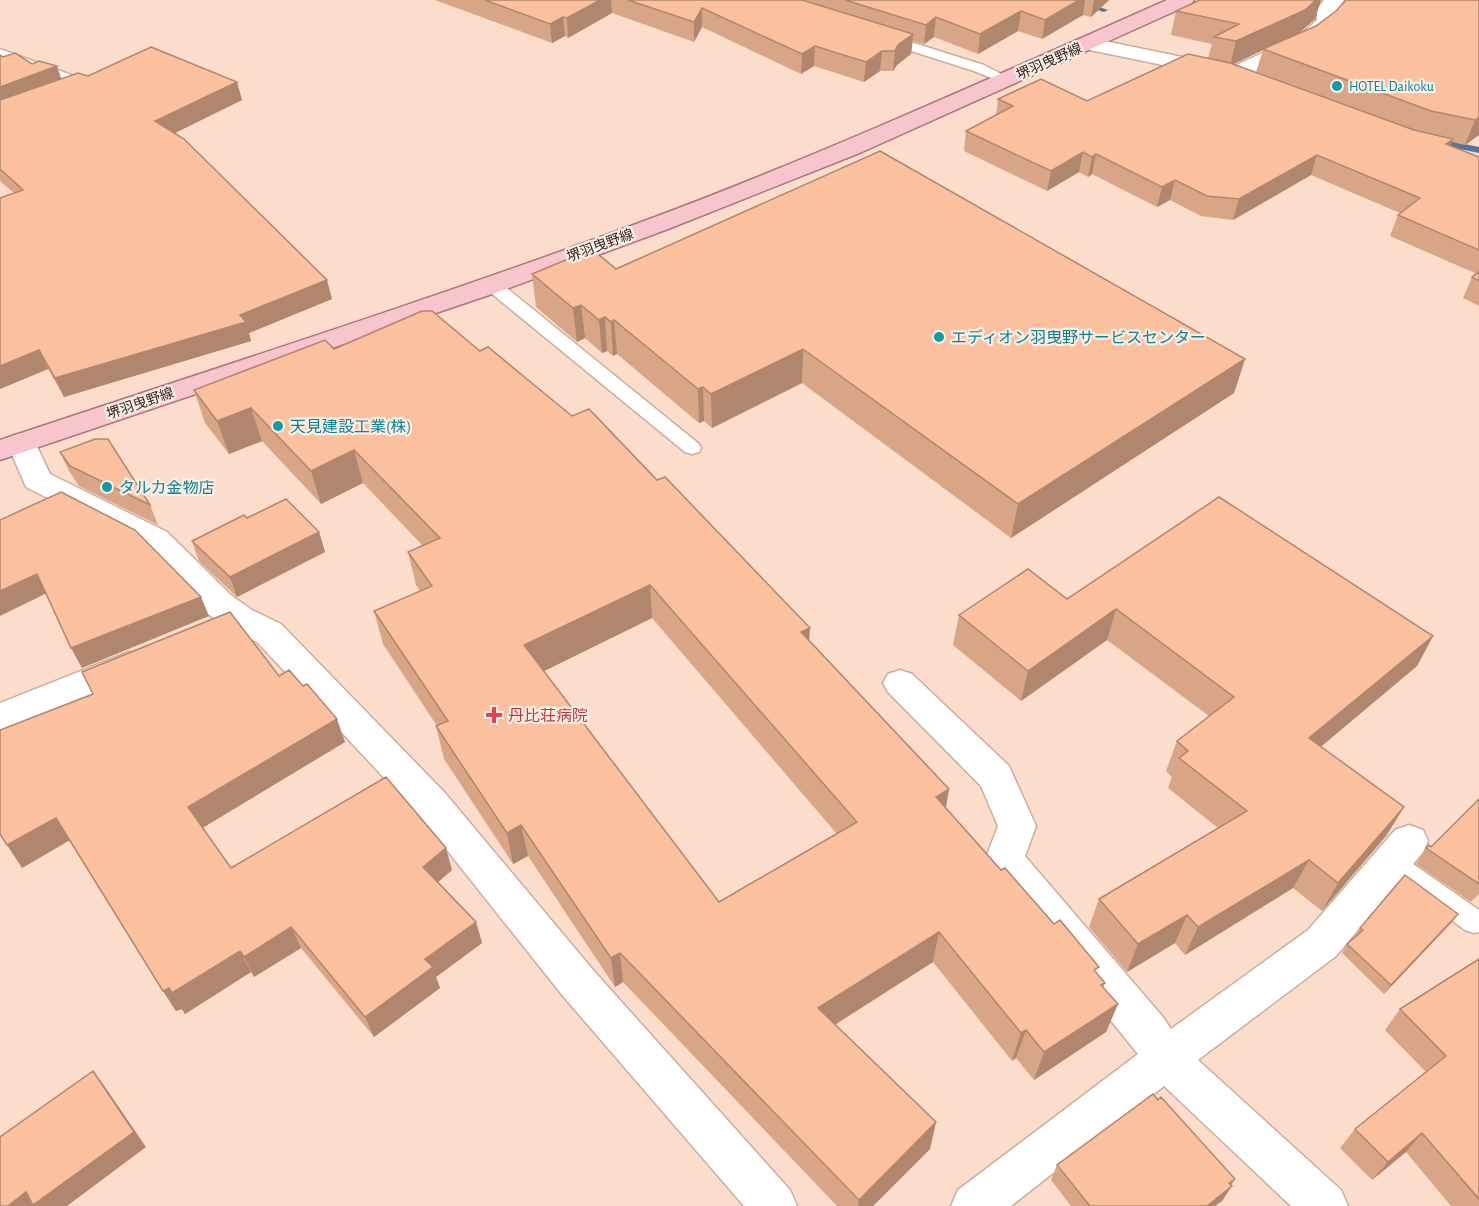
<svg xmlns="http://www.w3.org/2000/svg" width="1479" height="1206" font-family="'Alegreya Sans','Noto Sans JP',sans-serif">
	<rect width="100%" height="100%" fill="#fcdcca"/>
	<g fill="none" stroke-linecap="round" stroke-linejoin="round">
		<!-- stream -->
		<path fill="#57739b" fill-rule="evenodd" d="M1064,0H1077L1108,10L1104,12Z
			M1434,138L1479,147V153L1431,143V139Z"/>
		<!-- service casing -->
		<g stroke="#cbad9c" stroke-width="3">
			<path id="service" d="M885,34L984,65L1013,80L1006,84L974,71L880,41L878,38L880,35Z
				M0,49L88,81L90,84L79,90H69L67,87L70,84L0,58Z
				M492,280L498,281L699,444L701,448L699,452L692,454L685,452L486,289L484,285Z
				M1391,851L1400,855L1479,910V932L1474,933L1465,930L1382,869L1379,862L1382,855Z"/>
		</g>
		<!-- minor casing -->
		<g stroke="#cbad9c" stroke-width="3">
			<path id="minor" d="M1324,0H1344C1336,11 1339,20 1335,25C1319,45 1257,75 1232,81L1224,80L1221,75L1216,76L1090,50L1083,48L1080,44L1083,40L1090,38L1216,64L1224,65L1226,70L1299,36L1317,20V9Z
				M22,433L32,436L50,474L167,532L232,596L252,610L281,624L445,793L593,970L790,1190L797,1206H744L563,996L419,815L257,642L228,628L208,614L145,548L26,487L7,443L12,436Z
				M129,652L141,656L146,665L141,674L0,732V703Z
				M900,670L912,674L1009,766L1036,826L1025,856L1162,1016L1171,1029L1308,930L1395,830L1409,825L1423,830L1428,841L1423,852L1336,956L1198,1060L1341,1190L1348,1206H1291L1164,1086L1011,1206H951L958,1190L1138,1054L990,872L985,860L998,826L981,786L888,692L883,683L888,674Z"/>
		</g>
		<!-- primary casing -->
		<g stroke="#af747b" stroke-width="3">
			<path id="primary" d="M1167,0H1194L1191,4L862,152L668,229L501,291L0,460V440C216,368 434,299 647,220C824,154 995,76 1167,0Z"/>
		</g>
		<!-- service -->
		<use href="#service" fill="#fff" fill-rule="evenodd"/>
		<!-- minor -->
		<use href="#minor" fill="#fff" fill-rule="evenodd"/>
		<!-- primary -->
		<use href="#primary" fill="#f7c5cd" fill-rule="evenodd"/>
	</g>
	<!-- wall -->
	<path fill="#d8a587" fill-rule="evenodd" d="M435,0H1109L1091,17L1083,15L1042,39L1018,31L978,54L934,37L924,44L913,41L911,54L897,65L893,71H880L864,82L814,66L801,74L702,27L694,42L612,13L568,38L565,36L552,43Z
		M1200,0H1321L1315,19L1299,33L1479,0V135L1465,145L1452,142L1450,146L1479,157V306L1463,298L1472,277L1477,274L1390,236L1398,215L1400,213L1311,175L1233,220L1201,216L1170,200L1157,207L1092,174L1088,177L1079,172L1047,191L964,151L966,131L996,115L998,99L1087,101L1208,58L1212,44L1171,35L1176,11ZM1263,50L1256,72L1233,64Z
		M0,55L3,57L32,64L61,79L88,76L242,100L174,133L332,299L249,333L251,341L64,397L48,369L0,389L14,193L0,181Z
		M616,269L1245,359L1234,393L1011,538L802,383L712,428L704,421L699,423L617,354L613,356L607,351L602,353L585,338L577,342L536,307L532,274Z
		M334,349L809,640L949,789L946,808L1001,870L1105,983L1103,988L1118,1004L1106,1032L1034,1080L1016,1058L1012,1061L933,962L835,1025L936,1122L930,1149L873,1206H837L623,982L615,987L528,856L513,864L444,759L436,726H437L383,644L374,611L420,591L416,585L408,552L423,546L363,483L321,504L262,441L229,454L205,423L194,390ZM652,618L837,834L719,902L544,671Z
		M60,452L150,505L158,525L79,486L69,471Z
		M247,518L319,532L325,552L237,597L199,561L192,541Z
		M1067,599L1433,636L1417,666L1321,747L1404,807L1386,836L1322,911L1293,888L1185,955L1175,943L1127,972L1089,927L1099,899L1218,828L1168,788L1172,777L1166,771L1177,741L1209,716L1107,640L1021,701L953,645L959,615Z
		M279,676L345,742L202,828L231,868L452,870L438,882L476,922L482,943L436,977L440,988L374,1037L301,948L254,977L251,972L185,1014L182,1009L176,1011L70,840L22,868Z
		M1479,799V894L1471,902L1416,864L1426,848L1431,847Z
		M1451,923L1384,994L1342,953L1347,944L1355,937L1360,928Z
		M1479,959V1206H1451L1406,1152L1372,1180L1340,1148L1355,1129L1426,1072L1385,1030L1400,1009Z
		M1158,1100L1235,1179L1222,1201L1215,1206H1071L1051,1180L1057,1165Z"/>
	<!-- shaded-wall -->
	<path fill="#b0866e" d="M600,0H611L612,13L568,38L567,18Z
		M1079,0H1085L1083,15L1042,39L1045,20Z
		M1094,0H1109L1091,17Z
		M1316,0H1321L1315,19L1298,34L1263,49V50L1230,66L1236,41Z
		M702,8V27L694,42V22Z
		M1021,11L1018,31L978,54L980,34Z
		M563,17L565,36L552,43L550,24Z
		M936,17L934,37L924,44L926,25Z
		M913,34L911,54L897,65L893,71L895,51L898,45Z
		M815,46L814,66L801,74L802,54Z
		M882,51L880,71L864,82L866,62Z
		M57,66L63,84L0,108V87Z
		M237,82L242,100L161,140L155,121Z
		M1479,117V135L1465,145L1475,120Z
		M1453,139L1445,159L1446,144Z
		M1083,152L1079,172L1047,191L1051,171Z
		M1096,154L1092,174L1088,177L1092,157Z
		M1317,155L1311,175L1233,220L1239,199Z
		M1175,180L1170,200L1157,207L1162,187Z
		M327,280L332,299L249,333L251,341L64,397L55,378L240,315Z
		M581,305L585,338L577,342L573,308Z
		M605,317L607,351L602,353L599,320Z
		M614,320L617,354L613,356L611,322Z
		M803,349L802,383L712,428L711,394Z
		M39,350L48,369L0,389V366Z
		M1245,359L1234,393L1011,538L1018,504Z
		M703,387L704,421L699,423L698,389Z
		M251,408L262,441L229,454L217,421Z
		M354,450L363,483L321,504L311,471Z
		M319,532L325,552L237,597L230,577Z
		M37,574L47,593L0,616V591Z
		M650,585L652,618L530,678L524,645Z
		M201,597L209,616L82,668L71,648Z
		M1116,609L1107,640L1021,701L1028,671Z
		M810,628L808,661L801,632Z
		M1433,636L1417,666L1295,768L1309,738Z
		M337,719L345,742L199,830L188,807Z
		M949,789L943,821L936,797Z
		M1404,807L1386,836L1322,911L1338,883Z
		M56,818L70,840L22,868L7,845Z
		M521,825L528,856L513,864L507,833Z
		M446,848L452,870L430,889L423,867Z
		M1309,860L1293,888L1185,955L1198,927Z
		M1458,914L1451,923L1384,994L1391,985Z
		M1187,915L1175,943L1127,972L1138,944Z
		M476,922L482,943L436,977L440,988L374,1037L365,1017L425,959Z
		M291,927L301,948L254,977L244,957Z
		M939,932L933,962L815,1037L818,1008Z
		M240,951L251,972L185,1014L172,993Z
		M620,953L623,982L615,987L611,958Z
		M169,988L182,1009L176,1011L163,991Z
		M1118,1004L1106,1032L1034,1080L1044,1052Z
		M1026,1030L1016,1058L1012,1061L1021,1033Z
		M93,1071L105,1087L146,1147L67,1206H8Z
		M936,1122L930,1149L873,1206H858L859,1200Z
		M1422,1133L1406,1152L1372,1180L1388,1162Z
		M1235,1179L1228,1189L1232,1186L1222,1201L1215,1206H1207Z"/>
	<!-- building -->
	<path fill="#fbc09d" stroke="#b0866e" stroke-width="1.5" fill-rule="evenodd" d="M485,0H600L567,18L563,17L550,24Z
		M628,0H802L913,34L898,45L895,51H882L866,62L815,46L802,54L702,8L694,22Z
		M845,0H1079L1045,20L1021,11L980,34L936,17L926,25Z
		M1200,0H1316L1305,10L1236,41L1214,37L1239,24L1176,11Z
		M1346,0H1479V117L1475,120L1431,111L1263,49L1316,26L1336,11Z
		M151,47L237,82L155,121L184,139L327,280L240,315L246,322L55,378L39,350L0,366V198L23,190L0,169V100L78,73L88,76Z
		M15,53L32,64L39,61L57,66L0,87V55L3,57Z
		M1188,54L1230,63L1414,130L1453,139L1446,144L1479,157V250L1398,215L1420,198L1317,155L1239,199L1207,196L1175,180L1162,187L1096,154L1092,157L1083,152L1051,171L966,131L1013,106L998,99L1041,79L1087,101Z
		M880,151L1245,359L1018,504L803,349L711,394L703,387L698,389L614,320L611,322L605,317L599,320L581,305L573,308L532,274L592,249L616,269Z
		M1479,272V281L1472,277Z
		M422,311H432L480,351L488,347L572,416L589,409L657,480L665,477L810,628L801,632L949,789L936,797L1001,870L1005,868L1054,924L1060,920L1099,967L1094,970L1105,983L1101,985L1118,1004L1044,1052L1026,1030L1021,1033L939,932L818,1008L936,1122L859,1200L620,953L611,958L521,825L507,833L436,726L448,721L374,611L432,586L408,552L440,538L354,450L311,471L251,408L217,421L194,390L325,340L334,349ZM650,585L857,822L719,902L524,645Z
		M95,439H108L150,505L70,466L60,452Z
		M61,492L135,530L201,597L71,648L37,574L0,591V520Z
		M1219,497L1433,636L1309,738L1404,807L1338,883L1309,860L1198,927L1187,915L1138,944L1099,899L1247,811L1179,758L1188,751L1177,741L1234,697L1116,609L1028,671L959,615L1028,569L1067,599Z
		M286,499L319,532L230,577L192,541L244,515L247,518Z
		M230,612L279,676L289,670L303,686L307,684L337,719L188,807L231,868L386,777L446,848L423,867L476,922L425,959L433,967L365,1017L291,927L244,957L240,951L172,993L169,988L163,991L56,818L7,845L0,834V730L93,694L82,672Z
		M1479,799V884L1426,848L1429,845L1431,847Z
		M1405,875L1458,914L1391,985L1347,944L1363,930L1360,928Z
		M1479,959V1199L1422,1133L1388,1162L1355,1129L1446,1056L1400,1009Z
		M93,1071L134,1132L33,1205L26,1192L8,1206H0V1137Z
		M1153,1094L1158,1100L1161,1097L1235,1179L1229,1183L1232,1186L1207,1206H1090L1057,1165Z"/>
	<!-- markers -->
	<g fill="#0f9aa8" stroke="#fbeee6" stroke-width="2">
		<circle cx="1337" cy="86" r="6"/>
		<circle cx="939" cy="337" r="6"/>
		<circle cx="278" cy="426" r="6"/>
		<circle cx="107" cy="487" r="6"/>
	</g>
	<path fill="#e0444e" stroke="#fbeee6" stroke-width="2" d="M491 706h6v6h6v6h-6v6h-6v-6h-6v-6h6z"/>
	<g text-anchor="middle" stroke-width="4.5" stroke-linejoin="round" paint-order="stroke">
		<!-- far-street labels -->
		<g font-size="14" fill="#332720" stroke="#fbeee6">
			<text transform="translate(1049 61) rotate(-24)" y="5">堺羽曳野線</text>
			<text transform="translate(600 245) rotate(-20)" y="5">堺羽曳野線</text>
			<text transform="translate(140 403) rotate(-19)" y="5">堺羽曳野線</text>
		</g>
		<!-- far-culture labels -->
		<g font-size="14" fill="#0d838f" stroke="#fbeee6" text-anchor="start">
			<text x="1349" y="91">HOTEL Daikoku</text>
		</g>
		<!-- culture labels -->
		<g font-size="16" fill="#0d838f" stroke="#fbeee6" text-anchor="start">
			<text x="951" y="343">エディオン羽曳野サービスセンター</text>
			<text x="290" y="432">天見建設工業(株)</text>
			<text x="119" y="493">タルカ金物店</text>
		</g>
		<!-- health labels -->
		<g font-size="16" fill="#be3a42" stroke="#fbeee6" text-anchor="start">
			<text x="508" y="721">丹比荘病院</text>
		</g>
	</g>
</svg>
